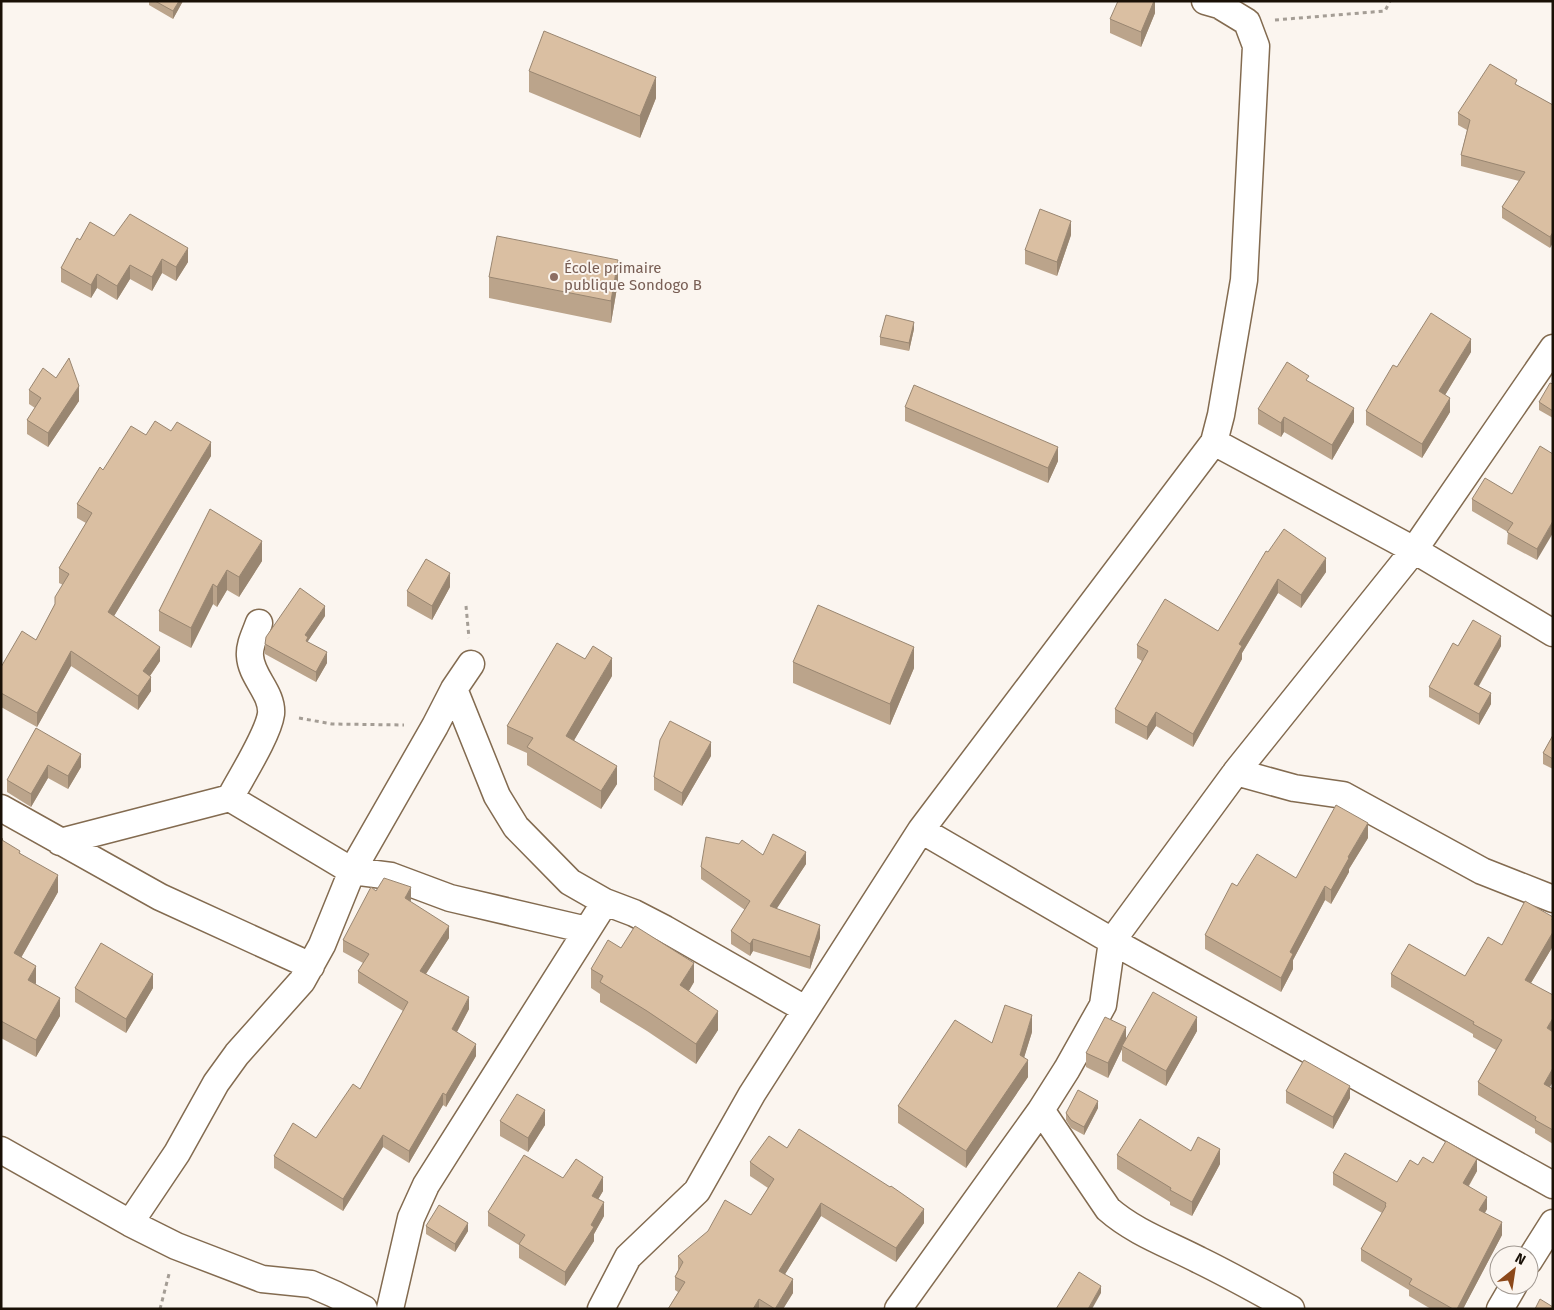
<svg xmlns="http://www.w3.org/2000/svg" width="1554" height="1310" font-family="'Fira Sans',sans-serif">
	<rect width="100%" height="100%" fill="#fbf5ef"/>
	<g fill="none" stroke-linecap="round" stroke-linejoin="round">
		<!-- minor casing -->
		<g stroke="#836b50" stroke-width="29">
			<path id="minor" d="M1553,348L1414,550L1236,772L1112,941L1553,1185
				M1214,442L1414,550L1553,633
				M454,689L497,796L516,827L570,882L605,902L634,913L665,929L805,1009
				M1236,772L1294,788L1343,795L1482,871L1553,899
				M230,798L352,871L391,876L450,898L587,930
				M1,808L160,897L311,966
				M60,842L230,798C241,777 268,735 271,714C273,693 251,677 250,656C249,645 255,634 259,623
				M1041,1110L1108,1209C1134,1232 1168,1244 1199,1260C1230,1275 1260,1292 1291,1309
				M1,1150L130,1223L176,1246L262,1279L311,1284L334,1294L364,1309
				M130,1223L177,1153L216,1083L237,1054L302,981L322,945L352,871L435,726L454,689L471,664
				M1529,1261L1553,1223
				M390,1309L411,1218L426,1185L605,902
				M601,1309L628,1257L697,1191L752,1094L921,830L1214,442L1221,415L1244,280L1256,46L1247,22L1219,5L1205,1
				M898,1309L1041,1110L1067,1069L1103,1005L1112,941L921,830
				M1500,1309L1514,1285"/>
		</g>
		<!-- path -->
		<path stroke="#a49d95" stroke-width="3" stroke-dasharray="4 4" stroke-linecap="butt" d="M1275,20L1385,11L1390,1
			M466,606L469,638
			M299,718L332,724L404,725
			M160,1309L169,1274"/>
		<!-- minor -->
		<use href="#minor" stroke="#fff" stroke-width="26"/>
	</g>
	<!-- wall -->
	<path fill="#bba48b" d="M149,1H183L173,19L149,5Z
		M1155,1V13L1141,47L1110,33V19Z
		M529,71L656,98L640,138L529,92Z
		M1517,85L1553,105L1550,248L1502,218V207L1519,181L1461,166V155L1467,130L1458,125V113Z
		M1071,235L1057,276L1025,264V250Z
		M114,236L188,262L176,281L162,273L152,291L130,279L117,300L97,288L91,298L61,282V268L80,240Z
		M489,277L618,282L611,323L489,298Z
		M914,329L909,351L880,345V337Z
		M1471,352L1445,395L1450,412L1422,458L1366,425V411L1397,367Z
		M1309,382L1354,422L1332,460L1284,432L1281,437L1258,424V409Z
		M1553,384V418L1539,410V402Z
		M29,390L79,401L48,447L27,434V420L35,408L29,404Z
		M905,407L1058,461L1048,483L905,421Z
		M146,435L211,456L114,616L160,661L150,676L151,691L138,710L71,666L37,727L1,707V667L36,640L55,604L63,585L59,583V568L86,523L77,518V504L103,470Z
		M1553,454L1537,560L1507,544L1508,532L1472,511V499L1512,494Z
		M210,509L262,561L239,597L227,590L217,607L213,604L191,648L159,631V611Z
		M1268,552L1326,572L1301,608L1278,593L1242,653V659L1193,747L1156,726L1147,740L1115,723V709L1142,661L1137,658V645L1218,631Z
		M450,587L432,620L407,606V591Z
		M325,616L308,641V642L327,663L316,682L265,654V644Z
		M1458,646H1501L1479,686L1491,704L1479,725L1429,697V687Z
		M793,662L914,668L890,725L793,683Z
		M612,676L574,740L617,784L601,809L527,765V753L507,744V726Z
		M36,728L81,767L68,789L48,778L31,807L7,792V780Z
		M1553,735V769L1543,764V753Z
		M711,756L682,806L654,790V777Z
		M1,838L3,841L20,853L58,892L21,958L36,983L35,984L60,1016L36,1057L1,1038Z
		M1368,838L1349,869V872L1331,904L1325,900L1293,960V969L1281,992L1205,949V935L1237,886L1296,878Z
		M763,855L806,864L776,909L820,938L810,969L753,951L750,956L731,944V931L745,910L701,879V867Z
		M376,891L411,900L410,902L449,938L426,974L469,1009L457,1032L476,1056L446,1107L443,1105L409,1163L383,1147L343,1211L274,1168V1156L316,1138L360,1089L403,1011L358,983V971L363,963L343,952V940Z
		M1553,917V946L1531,983L1550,1087L1553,1089V1144L1535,1133V1129L1478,1095V1082L1496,1050L1473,1037V1034L1391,987V974L1465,976L1502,945Z
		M621,948L694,982L689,991L718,1030L696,1064L647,1031L600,1002V994L591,988V969Z
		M75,988H153L126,1033L75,1002Z
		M1197,1031L1166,1086L1122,1061V1049L1108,1078L1086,1067V1053L1126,1039Z
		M1032,1032L1024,1057L1028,1077L966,1168L898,1123V1106L992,1043Z
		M1286,1091L1350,1098L1333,1129L1286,1103Z
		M1098,1108L1084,1135L1071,1128L1066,1120V1113Z
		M500,1121L545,1125L528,1152L500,1136Z
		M787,1148L924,1223L896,1262L821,1216L785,1274L793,1293L783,1309H668L678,1292L675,1290V1277L678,1270V1256L751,1215L768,1188L750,1176V1162Z
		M1191,1151L1220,1164L1192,1216L1170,1205V1202L1117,1169V1155Z
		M1418,1165L1477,1171L1469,1186L1487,1209L1485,1213L1502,1235L1463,1309H1431L1409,1296V1290L1361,1261V1249L1382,1213L1333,1185V1173L1397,1182Z
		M563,1178L603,1191L598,1199L604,1216L594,1234V1241L565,1286L519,1258V1245L488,1226V1212Z
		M426,1226L468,1231L455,1252L426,1234Z"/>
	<!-- shaded-wall -->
	<path fill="#998671" d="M179,1H183L173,19V11Z
		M1154,1H1155V13L1141,47V32Z
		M656,77V98L640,138V116Z
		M1071,221V235L1057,276V262Z
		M1553,232V243L1550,248V237Z
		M188,248V262L176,281V267Z
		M162,259V273L152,291V277Z
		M618,260V282L611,323V301Z
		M130,265V279L117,300V286Z
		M97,274V288L91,298V285Z
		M914,322V329L909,351V343Z
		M1471,339V352L1439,405V391Z
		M79,386V401L48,447V433Z
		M1450,398V412L1422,458V444Z
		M1354,408V422L1332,460V445Z
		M1284,417V432L1281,437V423Z
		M211,442V456L108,626V612Z
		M1058,447V461L1048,483V468Z
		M1553,521V533L1537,560V549Z
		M262,541V561L239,597V577Z
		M1326,558V572L1301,608V595Z
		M227,570V590L217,607V587Z
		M450,573V587L432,620V606Z
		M1278,579V593L1242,653V659L1193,747V734L1239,644Z
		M213,584V604L191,648V628Z
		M325,606V616L308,641V648L305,635Z
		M1501,636V646L1474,694V684Z
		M160,647V661L143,686V671Z
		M914,647V668L890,725V704Z
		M71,651V666L37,727V713Z
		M327,652V663L316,682V672Z
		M612,658V676L566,754V736Z
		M151,677V691L138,710V696Z
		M1491,693V704L1479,725V714Z
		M1156,712V726L1147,740V727Z
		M711,742V756L682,806V793Z
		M81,754V767L68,789V776Z
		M48,765V778L31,807V794Z
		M617,766V784L601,809V791Z
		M1368,823V838L1349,869V872L1331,904V890L1348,857Z
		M806,852V864L770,919V906Z
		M58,875V892L14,970V953Z
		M1325,886V900L1293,960V969L1281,992V978L1290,952Z
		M411,887V900L405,911V898Z
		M820,925V938L810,969V957Z
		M449,926V938L420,983V971Z
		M1553,932V946L1525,993V980Z
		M753,939V951L750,956V944Z
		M694,963V982L680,1005V985Z
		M36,966V983L28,997V980Z
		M153,974V988L126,1033V1019Z
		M469,997V1009L452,1041V1029Z
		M60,998V1016L36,1057V1040Z
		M718,1011V1030L696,1064V1044Z
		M1032,1015V1032L1020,1071L1028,1060V1077L966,1168V1151L1020,1055Z
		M1197,1017V1031L1166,1086V1071Z
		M1553,1018V1032L1547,1028Z
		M1126,1027V1041L1122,1046V1049L1108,1078V1063Z
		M476,1044V1056L446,1107V1095Z
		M1553,1068V1082L1544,1097V1084Z
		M1350,1086V1098L1333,1129V1117Z
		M443,1093V1105L409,1163V1151Z
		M1098,1101V1108L1084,1135V1127Z
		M545,1110V1125L528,1152V1138Z
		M383,1135V1147L343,1211V1199Z
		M1220,1149V1164L1192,1216V1202Z
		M1477,1159V1171L1463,1195V1183Z
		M603,1177V1191L592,1210V1196Z
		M1487,1197V1209L1479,1222V1210Z
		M604,1202V1216L594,1234V1241L565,1286V1272Z
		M821,1203V1216L779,1284V1271Z
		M924,1209V1223L896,1262V1248Z
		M1502,1222V1235L1463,1309H1457Z
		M468,1223V1231L455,1252V1244Z
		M793,1279V1293L783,1309H775Z
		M1101,1286V1293L1092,1309H1088Z
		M759,1299V1309H753Z"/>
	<!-- building -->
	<path fill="#dabfa2" stroke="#998671" d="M155,1H179L173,11Z
		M1118,1H1154L1141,32L1110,19Z
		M544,31L656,77L640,116L529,71Z
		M1490,64L1517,80L1515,84L1553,105V232L1550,237L1502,207L1525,172L1461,155L1470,120L1458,113Z
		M1040,209L1071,221L1057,262L1025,250Z
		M130,214L188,248L176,267L162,259L152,277L130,265L117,286L97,274L91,285L61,268L77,238L80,240L90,222L114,236Z
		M497,236L618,260L611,301L489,277Z
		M1431,313L1471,339L1439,391L1450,398L1422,444L1366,411L1393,365L1397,367Z
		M886,315L914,322L909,343L880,337Z
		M69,358L79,386L48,433L27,420L41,398L29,390L43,368L56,378Z
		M1287,362L1309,376L1306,380L1354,408L1332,445L1284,417L1281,423L1258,409Z
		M1550,383L1553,384V411L1539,402Z
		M914,385L1058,447L1048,468L905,407Z
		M155,421L171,431L177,422L211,442L108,612L160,647L143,671L151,677L138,696L71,651L37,713L1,693V667L22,631L36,640L55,604V597L69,574L59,568L92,513L77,504L100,467L103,470L131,426L146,435Z
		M1540,446L1553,454V521L1537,549L1507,532L1513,523L1472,499L1485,478L1512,494Z
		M210,509L262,541L239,577L227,570L217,587L213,584L191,628L159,611Z
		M1284,529L1326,558L1301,595L1278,579L1239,644L1242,646L1193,734L1156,712L1147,727L1115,709L1148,651L1137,645L1165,599L1218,631L1266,551L1268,552Z
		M426,559L450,573L432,606L407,591Z
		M300,588L325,606L305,635L308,637L306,641L327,652L316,672L265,644L266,637Z
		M818,605L914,647L890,704L793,662Z
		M1473,620L1501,636L1474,684L1491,693L1479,714L1429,687L1453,643L1458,646Z
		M557,643L585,659L593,646L612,658L566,736L617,766L601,791L527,747L533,738L507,726Z
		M670,721L711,742L682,793L654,777L660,740Z
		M36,728L81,754L68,776L48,765L31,794L7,780Z
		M1553,735V759L1543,753Z
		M1336,805L1368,823L1348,857L1349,858L1331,890L1325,886L1290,952L1293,954L1281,978L1205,935L1232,883L1237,886L1257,854L1296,878Z
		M773,834L806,852L770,906L820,925L810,957L753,939L750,944L731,931L750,901L701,867L706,837L739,844L742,840L763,855Z
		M1,838L3,839L2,840L20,851L19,853L58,875L14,953L36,966L28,980L60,998L36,1040L1,1021Z
		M384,878L411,887L405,898L449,926L420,971L469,997L452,1029L476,1044L446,1095L443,1093L409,1151L383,1135L343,1199L274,1156L293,1123L316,1138L353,1084L360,1089L408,1002L358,971L369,954L343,940L371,887L376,891Z
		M1525,901L1553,917L1552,920H1553V932L1525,980L1553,995V1018L1547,1028L1553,1032V1068L1544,1084L1553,1089V1130L1535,1120L1536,1117L1478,1082L1502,1040L1473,1024L1474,1022L1391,974L1409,944L1465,976L1488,937L1502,945Z
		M635,926L694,963L680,985L718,1011L696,1044L647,1011L600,982L603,976L591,969L608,940L621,948Z
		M101,943L153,974L126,1019L75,988Z
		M1153,992L1197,1017L1166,1071L1122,1046Z
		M1005,1005L1032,1015L1020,1055L1028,1060L966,1151L898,1106L955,1020L992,1043Z
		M1105,1017L1126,1027L1108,1063L1086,1053Z
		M1304,1060L1350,1086L1333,1117L1286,1091Z
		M1078,1090L1098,1101L1084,1127L1071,1120L1066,1113Z
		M517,1094L545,1110L528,1138L500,1121Z
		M1140,1119L1191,1151L1198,1137L1220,1149L1192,1202L1170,1190L1171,1188L1117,1155Z
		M799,1129L890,1187L891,1186L924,1209L896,1248L821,1203L779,1271L793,1279L775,1309L759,1299L753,1309H668L685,1282L675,1277L683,1262L678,1256L708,1231L725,1200L751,1215L774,1179L750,1162L769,1136L787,1148Z
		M1446,1141L1477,1159L1463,1183L1487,1197L1479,1210L1502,1222L1457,1309H1453L1409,1284L1412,1279L1361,1249L1386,1206L1385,1205L1386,1203L1333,1173L1345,1153L1397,1182L1410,1160L1418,1165L1423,1157L1433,1163Z
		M524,1155L563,1178L576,1159L603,1177L592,1196L604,1202L591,1225L594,1227L565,1272L519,1244L525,1235L488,1212Z
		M439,1205L468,1223L455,1244L426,1226Z
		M1079,1272L1101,1286L1088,1309H1056Z
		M1540,1299L1553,1307V1309H1535Z"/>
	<!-- markers -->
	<circle fill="#8d6e63" stroke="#fbf5ef" stroke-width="2" cx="554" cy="277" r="5"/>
	<g text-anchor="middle" stroke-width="4" stroke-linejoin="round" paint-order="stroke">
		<!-- education labels -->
		<g font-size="15" fill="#785e54" stroke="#fbf5ef" text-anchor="start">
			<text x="564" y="273">École primaire<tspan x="564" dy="17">publique Sondogo B</tspan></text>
		</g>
	</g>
	<!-- border -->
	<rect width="1554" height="1310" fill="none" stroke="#191006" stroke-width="5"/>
	<!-- north arrow -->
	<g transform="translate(1514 1270) rotate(30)"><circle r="24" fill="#fbf5ef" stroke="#a19992"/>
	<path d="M0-4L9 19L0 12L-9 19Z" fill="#8c481a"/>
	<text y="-8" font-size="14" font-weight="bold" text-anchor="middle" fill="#191006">N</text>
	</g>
</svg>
